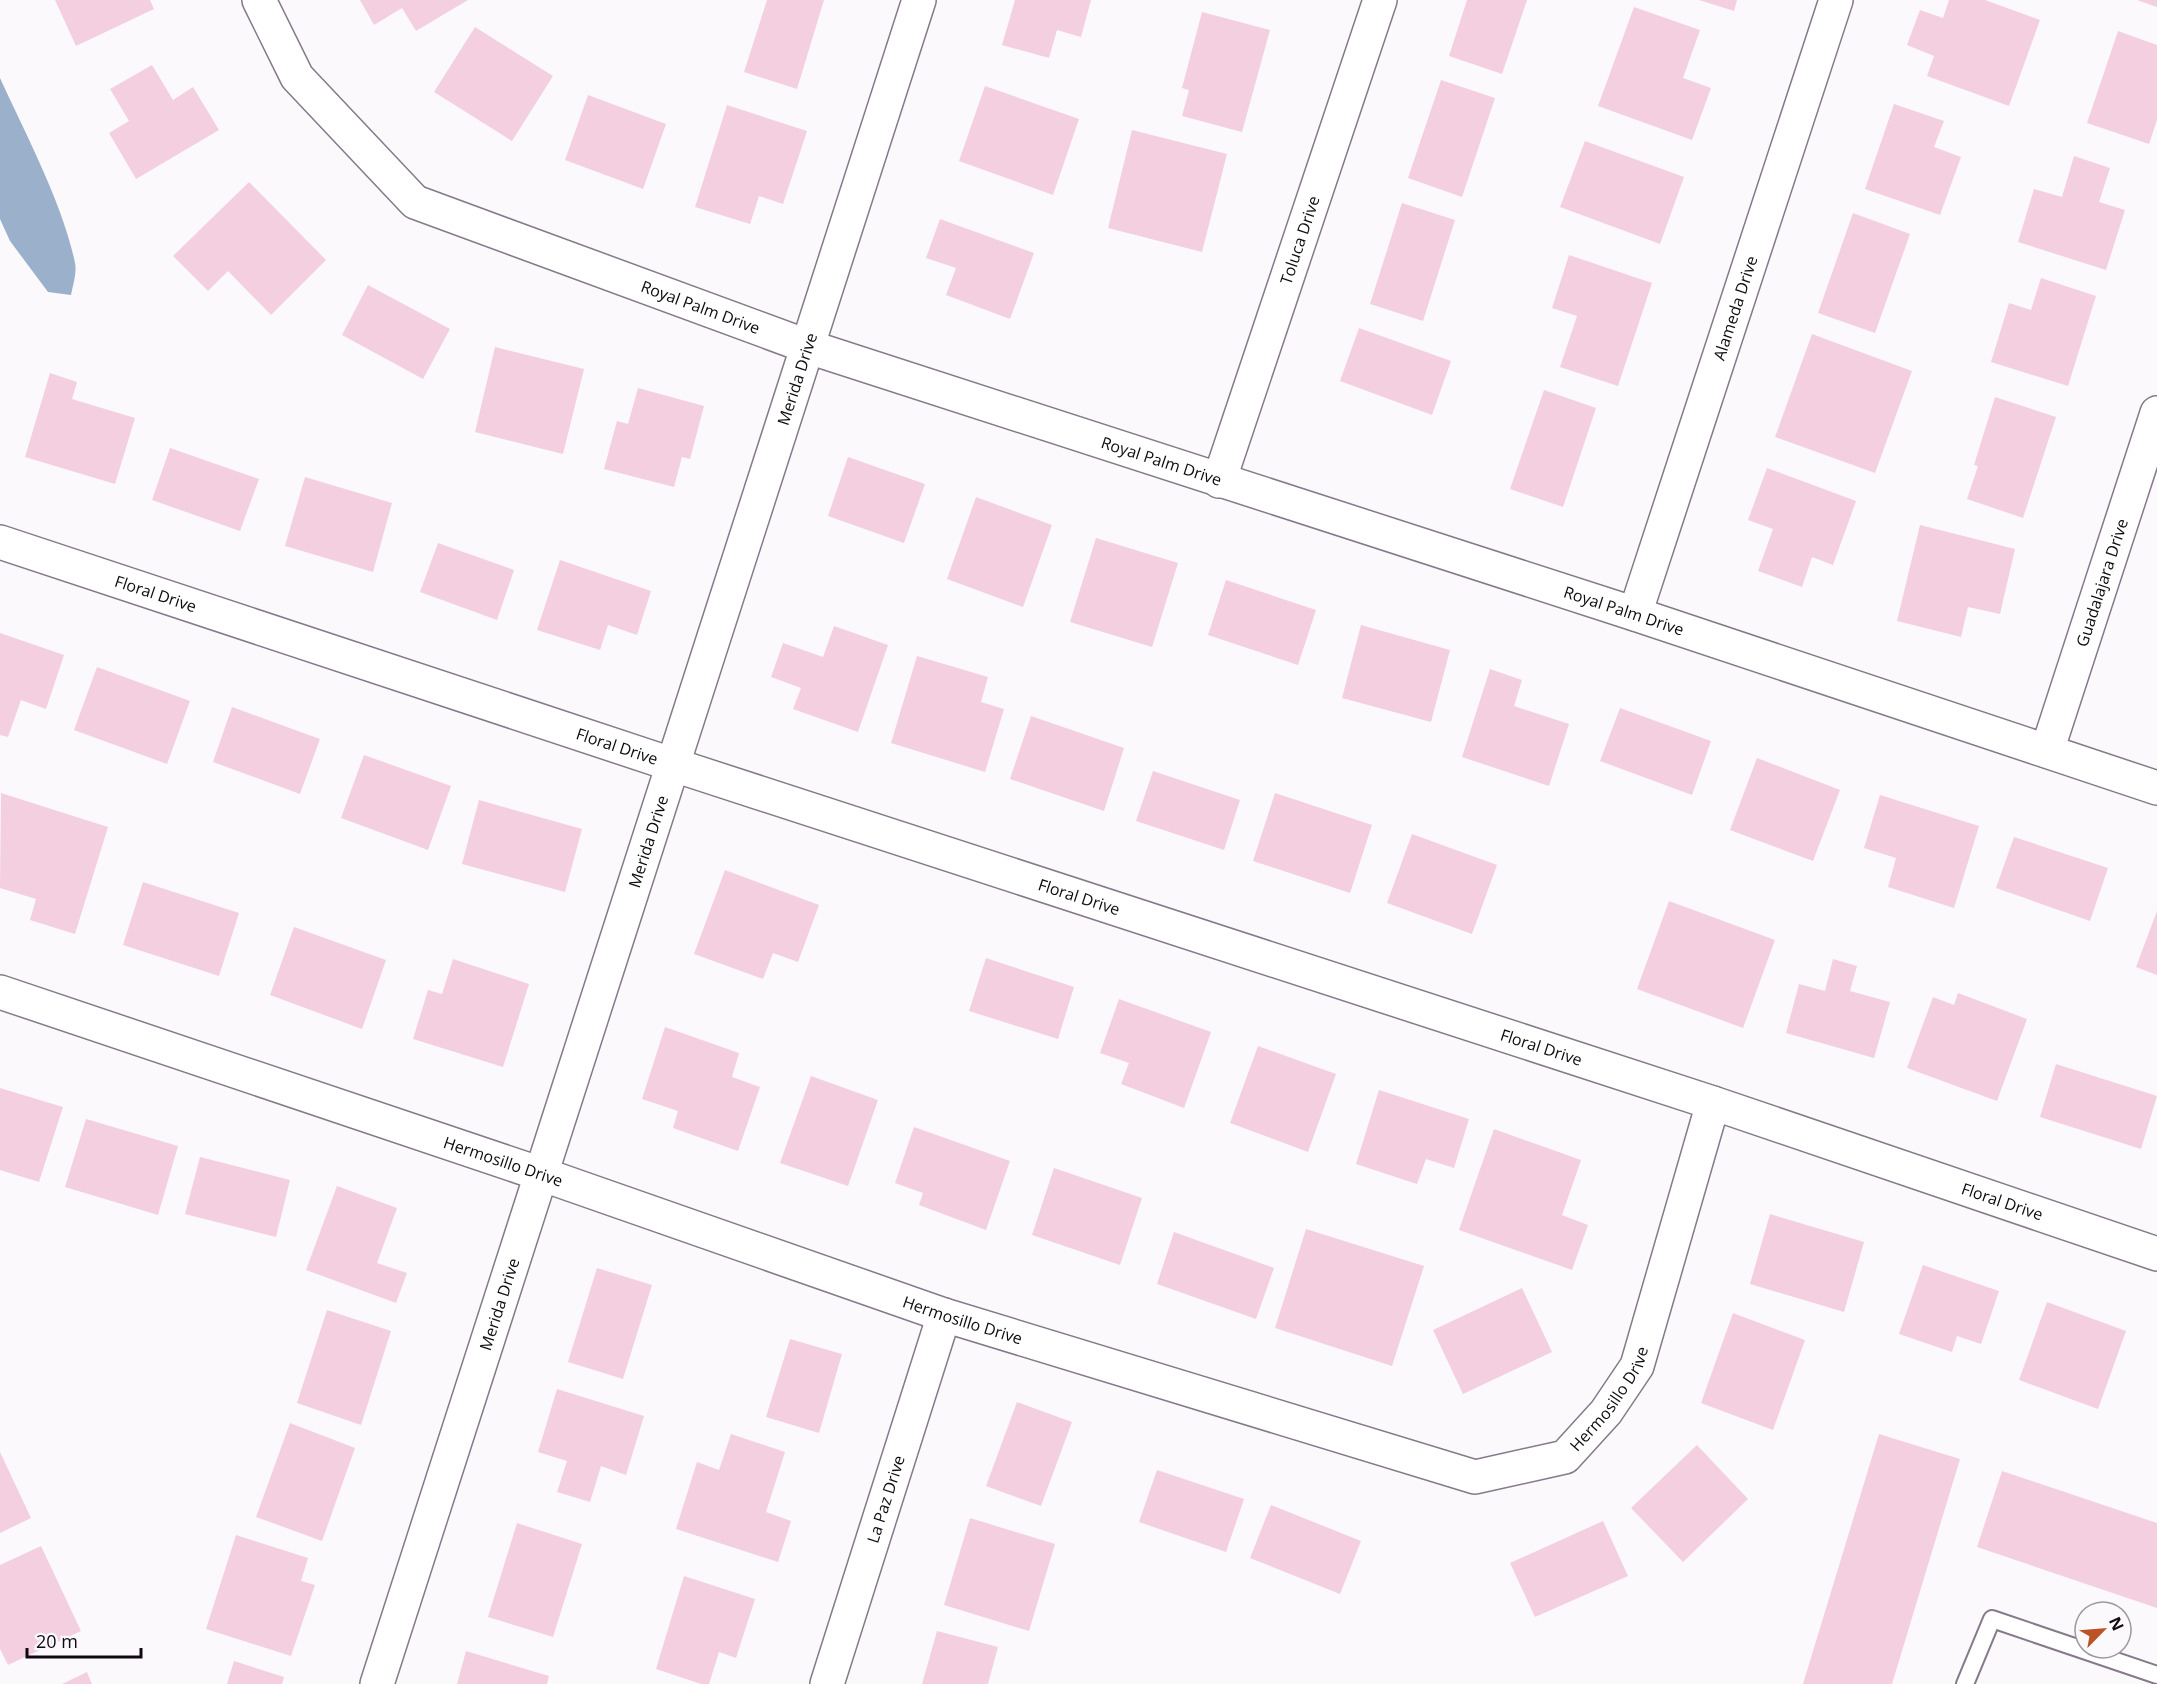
<svg xmlns="http://www.w3.org/2000/svg" width="2157" height="1684" font-family="'Open Sans',sans-serif">
	<rect width="100%" height="100%" fill="#fcf9fd"/>
	<!-- water -->
	<path fill="#9bb0cb" d="M0,78C25,133 63,204 75,263C77,272 73,285 71,295L48,292L10,241L0,219Z"/>
	<!-- building -->
	<path fill="#f3cfe0" d="M55,0H150L154,9L76,46Z
		M360,0H468L416,31L402,8L374,25Z
		M767,0H824L797,89L744,72Z
		M1015,0H1091L1081,37L1057,30L1049,58L1002,45Z
		M1467,0H1527L1502,74L1449,56Z
		M1699,0H1737L1734,11Z
		M1949,0H1985L2040,20L2009,106L1927,76L1934,56L1907,45L1920,10L1943,18Z
		M2137,0H2157V7Z
		M1634,7L1700,30L1683,78L1711,88L1692,140L1598,106Z
		M1202,12L1270,30L1242,132L1182,116L1189,90L1182,88Z
		M475,27L553,76L512,141L434,92Z
		M2118,31L2157,45V120L2149,144L2087,123Z
		M152,65L173,100L193,87L219,130L136,179L109,133L129,121L110,89Z
		M1441,80L1495,98L1462,197L1408,178Z
		M985,86L1079,119L1053,195L959,161Z
		M588,95L666,124L643,189L565,160Z
		M1894,104L1944,121L1934,147L1961,157L1940,215L1865,189Z
		M727,105L807,131L783,204L759,196L750,224L695,207Z
		M1132,130L1227,154L1202,252L1108,228Z
		M1585,141L1684,177L1660,244L1560,207Z
		M2074,156L2110,168L2099,202L2125,210L2106,270L2018,242L2034,189L2062,197Z
		M249,182L326,260L271,315L228,271L208,291L173,256Z
		M1402,203L1455,220L1423,321L1370,304Z
		M1853,213L1910,234L1875,333L1818,313Z
		M940,219L1034,253L1010,319L946,295L956,268L926,258Z
		M1569,255L1652,283L1618,386L1560,367L1577,316L1552,308Z
		M2041,278L2096,296L2068,386L1991,362L2009,303L2031,310Z
		M368,285L450,329L423,379L342,335Z
		M1359,328L1451,361L1432,415L1340,381Z
		M1812,334L1912,371L1875,473L1775,437Z
		M495,347L584,369L563,454L475,432Z
		M50,373L77,382L72,399L135,418L115,484L25,457Z
		M638,388L704,406L690,459L682,457L674,487L604,469L617,421L628,424Z
		M1544,390L1596,408L1563,507L1510,489Z
		M1995,397L2056,417L2023,518L1967,499L1978,466L1974,465Z
		M170,448L259,479L240,531L152,500Z
		M848,457L925,484L904,543L828,516Z
		M1767,468L1856,501L1833,565L1812,557L1802,587L1758,571L1773,529L1748,520Z
		M305,477L392,503L373,572L285,546Z
		M976,497L1052,525L1023,607L947,579Z
		M1920,525L2015,549L2000,614L1968,607L1961,637L1897,621Z
		M1096,538L1178,563L1152,647L1070,622Z
		M438,543L514,570L497,620L420,592Z
		M560,560L651,591L637,635L608,625L600,650L537,630Z
		M1226,580L1316,610L1298,665L1208,635Z
		M1361,625L1450,650L1431,722L1342,698Z
		M834,626L888,645L858,732L793,709L801,688L771,677L783,643L823,657Z
		M0,633L64,655L46,709L21,700L8,737L0,735Z
		M917,656L988,677L981,702L1004,709L985,772L891,743Z
		M97,667L190,701L167,764L74,730Z
		M1490,669L1522,680L1514,706L1569,724L1549,786L1462,757Z
		M232,707L320,739L300,794L213,762Z
		M1620,708L1711,741L1692,795L1600,761Z
		M1031,716L1124,748L1104,811L1010,779Z
		M364,755L451,786L428,850L341,818Z
		M1757,758L1840,790L1813,861L1730,830Z
		M1153,771L1240,800L1224,850L1136,821Z
		M1,793L108,827L75,934L30,920L36,899L0,888Z
		M1275,793L1372,825L1350,893L1253,861Z
		M1880,795L1979,826L1954,908L1888,887L1896,858L1864,848Z
		M479,800L582,829L565,892L462,864Z
		M1412,834L1497,865L1472,934L1387,903Z
		M2014,837L2108,868L2090,921L1996,888Z
		M725,870L819,905L798,962L773,953L763,979L694,954Z
		M143,882L239,913L219,976L123,945Z
		M1669,901L1775,940L1743,1028L1637,989Z
		M2157,911V975L2136,967Z
		M294,927L386,960L362,1029L270,995Z
		M986,958L1074,987L1058,1039L969,1011Z
		M453,959L529,984L503,1067L413,1039L428,990L442,994Z
		M1833,959L1857,966L1850,991L1890,1002L1874,1058L1786,1033L1799,984L1825,991Z
		M1958,993L2027,1019L1997,1101L1907,1068L1933,997L1954,1005Z
		M1119,999L1211,1032L1184,1108L1121,1084L1129,1063L1100,1053Z
		M665,1027L739,1053L732,1077L760,1087L738,1151L673,1128L678,1111L642,1099Z
		M1258,1046L1336,1074L1308,1152L1230,1123Z
		M2056,1064L2157,1096L2141,1149L2040,1117Z
		M811,1076L878,1100L848,1186L780,1163Z
		M0,1088L63,1107L39,1182L0,1170Z
		M1379,1090L1469,1119L1454,1168L1426,1159L1417,1184L1356,1164Z
		M86,1119L178,1146L158,1215L65,1187Z
		M914,1127L1010,1161L986,1230L919,1205L923,1193L895,1183Z
		M1494,1129L1581,1160L1562,1215L1588,1225L1572,1270L1459,1230Z
		M200,1157L290,1180L276,1237L185,1214Z
		M1054,1168L1142,1198L1120,1265L1032,1235Z
		M337,1186L397,1208L377,1263L407,1273L396,1303L306,1270Z
		M1770,1214L1864,1242L1844,1312L1750,1284Z
		M1306,1229L1424,1266L1392,1366L1275,1328Z
		M1174,1232L1274,1268L1256,1319L1157,1284Z
		M1923,1265L1999,1291L1981,1344L1957,1336L1952,1352L1899,1334Z
		M597,1268L652,1285L623,1379L568,1362Z
		M1522,1288L1552,1352L1463,1394L1433,1330Z
		M2047,1302L2126,1331L2098,1409L2019,1380Z
		M327,1310L391,1331L361,1425L297,1403Z
		M1733,1313L1805,1340L1773,1430L1701,1403Z
		M790,1339L842,1354L819,1433L766,1417Z
		M557,1389L644,1416L626,1475L601,1466L590,1502L557,1492L567,1461L538,1452Z
		M1017,1402L1072,1422L1041,1506L986,1486Z
		M290,1423L355,1448L322,1541L256,1517Z
		M731,1434L785,1452L766,1512L791,1521L778,1562L676,1529L697,1462L719,1470Z
		M1879,1434L1960,1459L1892,1684H1803Z
		M1697,1445L1748,1499L1683,1562L1631,1508Z
		M0,1452L31,1518L0,1533Z
		M1157,1470L1244,1499L1226,1552L1139,1522Z
		M2002,1471L2157,1523V1608L1977,1547Z
		M1271,1505L1361,1541L1340,1594L1250,1558Z
		M970,1518L1055,1544L1029,1631L944,1605Z
		M1603,1521L1628,1576L1535,1617L1510,1563Z
		M517,1523L582,1544L553,1637L488,1617Z
		M236,1535L308,1558L301,1581L315,1585L291,1656L206,1629Z
		M41,1546L81,1631L8,1665L0,1649V1565Z
		M684,1576L755,1599L736,1658L719,1652L709,1684H701L656,1669Z
		M937,1631L998,1647L988,1684H922Z
		M466,1651L549,1676L547,1684H457Z
		M234,1661L284,1677L282,1684H227Z
		M87,1672L92,1684H62Z"/>
	<g fill="none" stroke-linecap="round" stroke-linejoin="round">
		<!-- service casing -->
		<g stroke="#85798a" stroke-width="20">
			<path id="service" d="M1965,1684L1992,1619L2157,1675"/>
		</g>
		<!-- minor casing -->
		<g stroke="#85798a" stroke-width="36">
			<g id="minor">
				<path id="s1" d="M1219,481L1380,0"/>
				<path id="s2" d="M0,542L674,765L1713,1103L2157,1254"/>
				<path id="s3" d="M1635,614L1836,0"/>
				<path id="s4" d="M2047,751L2157,413"/>
				<path id="s5" d="M0,992L541,1174L944,1315L1475,1477L1565,1457L1606,1412L1637,1366L1713,1103"/>
				<path id="s6" d="M377,1684L919,0"/>
				<path id="s7" d="M827,1684L944,1315"/>
			</g>
		</g>
		<!-- tertiary casing -->
		<g stroke="#85798a" stroke-width="36">
			<g id="tertiary">
				<path id="s8" d="M259,0L297,77L415,202L809,347L1635,614L2157,788"/>
			</g>
		</g>
		<!-- service -->
		<use href="#service" stroke="#fff" stroke-width="16"/>
		<!-- minor -->
		<use href="#minor" stroke="#fff" stroke-width="33"/>
		<!-- tertiary -->
		<use href="#tertiary" stroke="#fff" stroke-width="33"/>
	</g>
	<g text-anchor="middle" stroke-width="4.5" stroke-linejoin="round" paint-order="stroke">
		<!-- street labels -->
		<g font-size="16" fill="#0e0a10" stroke="#fcf9fd">
			<text dy="6" stroke="none"><textPath href="#s1" startOffset="254">Toluca Drive</textPath></text>
			<text dy="6" stroke="none"><textPath href="#s8" startOffset="562">Royal Palm Drive</textPath></text>
			<text dy="6" stroke="none"><textPath href="#s3" startOffset="322">Alameda Drive</textPath></text>
			<text dy="6" stroke="none"><textPath href="#s6" startOffset="1371">Merida Drive</textPath></text>
			<text dy="6" stroke="none"><textPath href="#s8" startOffset="1048">Royal Palm Drive</textPath></text>
			<text dy="6" stroke="none"><textPath href="#s4" startOffset="177">Guadalajara Drive</textPath></text>
			<text dy="6" stroke="none"><textPath href="#s2" startOffset="164">Floral Drive</textPath></text>
			<text dy="6" stroke="none"><textPath href="#s8" startOffset="1534">Royal Palm Drive</textPath></text>
			<text dy="6" stroke="none"><textPath href="#s2" startOffset="650">Floral Drive</textPath></text>
			<text dy="6" stroke="none"><textPath href="#s6" startOffset="885">Merida Drive</textPath></text>
			<text dy="6" stroke="none"><textPath href="#s2" startOffset="1136">Floral Drive</textPath></text>
			<text dy="6" stroke="none"><textPath href="#s2" startOffset="1622">Floral Drive</textPath></text>
			<text dy="6" stroke="none"><textPath href="#s5" startOffset="531">Hermosillo Drive</textPath></text>
			<text dy="6" stroke="none"><textPath href="#s2" startOffset="2108">Floral Drive</textPath></text>
			<text dy="6" stroke="none"><textPath href="#s6" startOffset="399">Merida Drive</textPath></text>
			<text dy="6" stroke="none"><textPath href="#s5" startOffset="1017">Hermosillo Drive</textPath></text>
			<text dy="6" stroke="none"><textPath href="#s5" startOffset="1719">Hermosillo Drive</textPath></text>
			<text dy="6" stroke="none"><textPath href="#s7" startOffset="194">La Paz Drive</textPath></text>
		</g>
	</g>
	<!-- north arrow -->
	<g transform="translate(2103 1630) rotate(65)"><circle r="28" fill="#fcf9fd" stroke="#9d999e" stroke-width="1.5"/>
	<path d="M0-4.5L10 22L0 15L-10 22Z" fill="#ba5427"/>
	<text y="-9" font-size="16" font-weight="bold" text-anchor="middle" fill="#0e0a10">N</text>
	</g>
	<!-- scale -->
	<path d="M27 1648v9h114v-9" fill="none" stroke="#0e0a10" stroke-width="3"/>
	<text x="36" y="1648" font-size="18" fill="#0e0a10" stroke="#fcf9fd" stroke-width="4.5" paint-order="stroke">20 m</text>
</svg>
